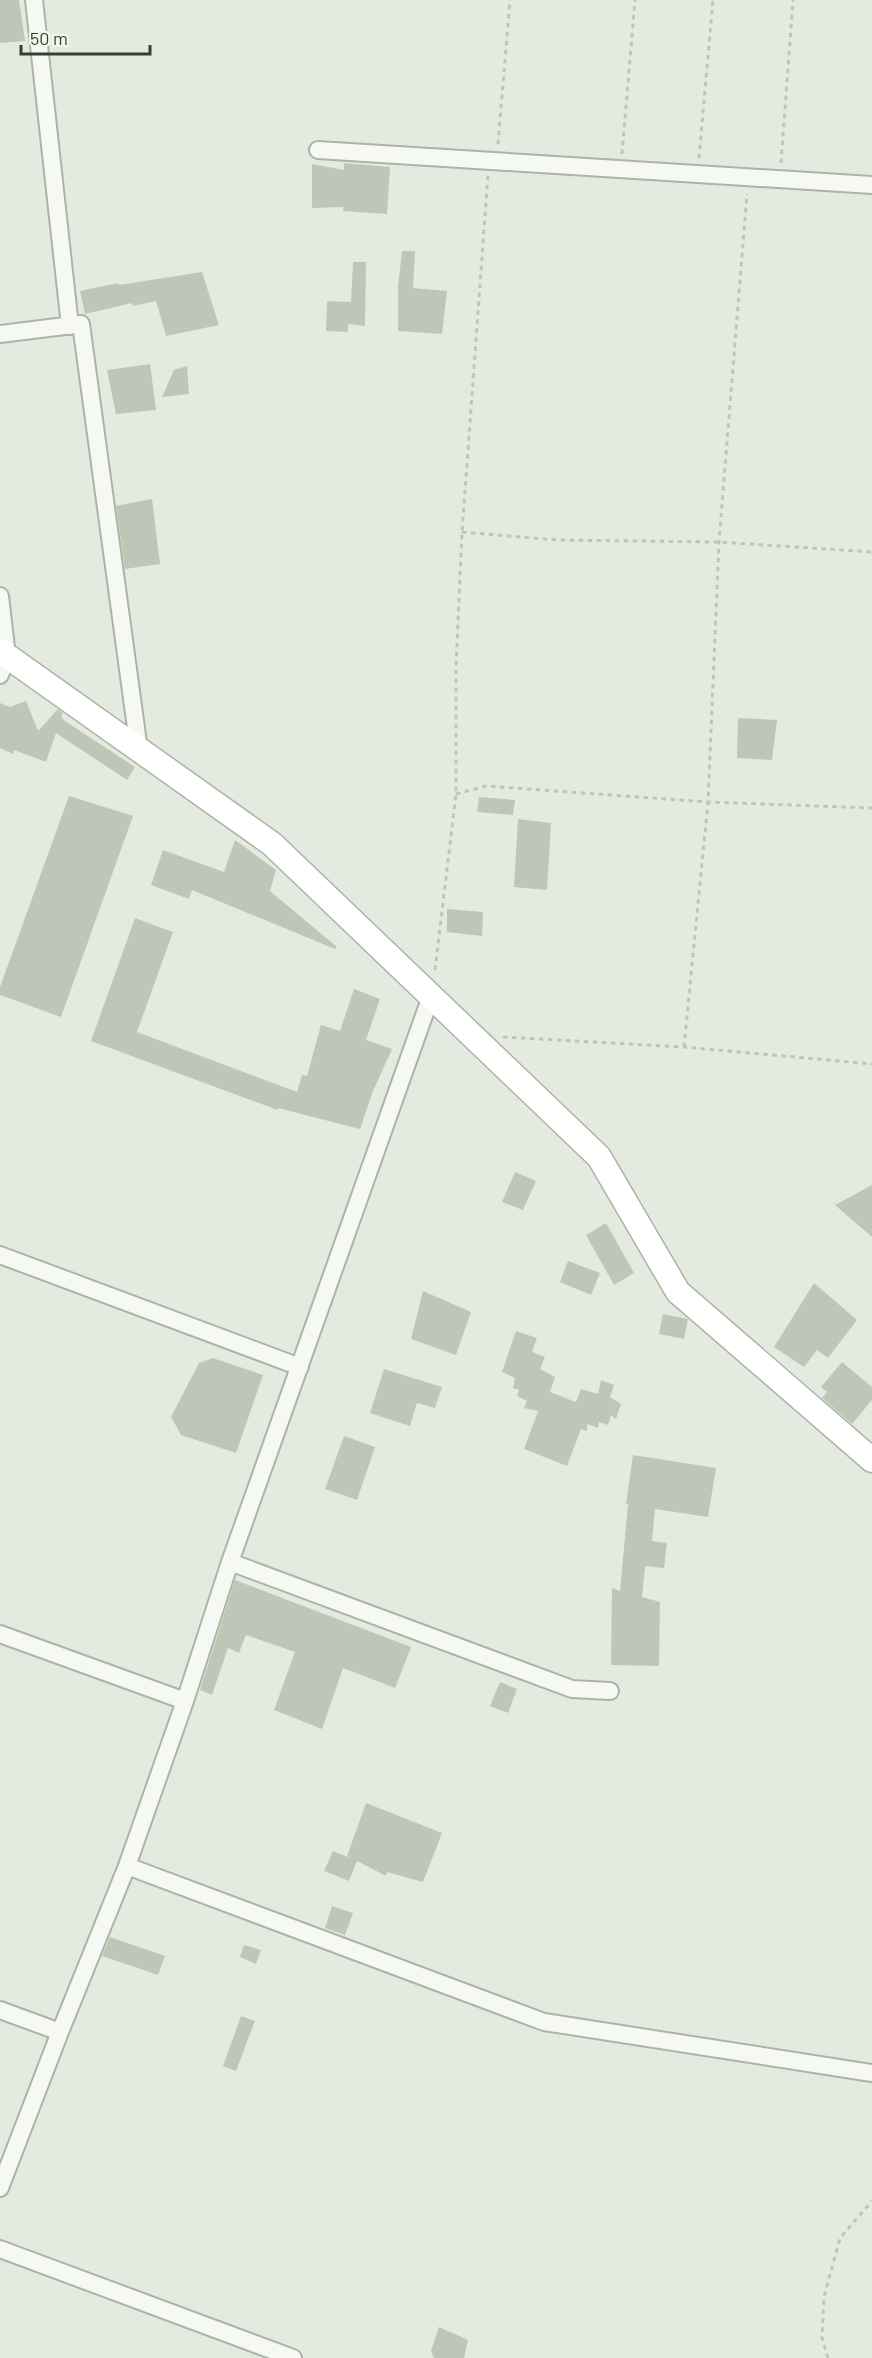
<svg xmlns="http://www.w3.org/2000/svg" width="872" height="2358" font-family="Barlow,sans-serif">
	<rect width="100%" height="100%" fill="#e5eae0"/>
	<!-- building -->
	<path fill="#bec7b7" d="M0,0H19L25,41L0,43Z
		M344,163L390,167L387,214L343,211V207L312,208V164L344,170Z
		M402,251H415L413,288L447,291L442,334L398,331V287Z
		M353,262H366L365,326L348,324V332L326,331L327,301L351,302Z
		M202,272L219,325L166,336L156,301L133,306L132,303L85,314L80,291L118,283L119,285Z
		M150,364L156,410L116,414L107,370Z
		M187,366L189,394L162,397L174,370Z
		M152,499L160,564L125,569L116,506Z
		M26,701L38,731L58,709L63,713L61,717L65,721L135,767L127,780L56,733L46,762L14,750L13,754L0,748V703L10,707Z
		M738,718L777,720L772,760L737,758Z
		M69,796L133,816L61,1017L0,995V987Z
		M479,797L515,800L513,815L477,812Z
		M518,819L551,823L547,890L514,887Z
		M235,840L276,870L270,891L337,947L335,949L192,890L189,899L151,885L163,850L224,872Z
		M447,909L483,912L482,936L447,932Z
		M135,918L173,932L137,1032L297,1092L302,1075L307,1076L321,1025L340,1031L354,989L380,999L366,1040L392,1049L373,1091L360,1129L278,1108V1110L91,1041Z
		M515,1172L536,1181L523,1210L502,1202Z
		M872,1185V1237L835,1205Z
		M606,1223L634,1273L614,1285L586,1235Z
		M568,1261L600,1273L591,1295L560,1282Z
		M814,1283L857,1320L828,1358L817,1350L804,1367L774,1347Z
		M423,1291L471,1312L456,1355L411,1339Z
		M663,1314L688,1319L684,1339L659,1334Z
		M516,1331L537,1338L532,1352L545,1357L540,1369L555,1377L550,1392L576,1402L581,1389L598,1394L601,1380L614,1385L610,1397L621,1404L616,1419L611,1415L608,1425L599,1422L598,1428L587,1424V1431L581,1429L567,1466L524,1449L538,1411L524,1408L527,1401L517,1396L519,1390L513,1388L515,1378L502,1372Z
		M213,1358L263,1375L236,1453L181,1435L171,1417L199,1363Z
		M842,1362L872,1387V1400L852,1424L822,1398L827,1392L821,1387Z
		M384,1369L442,1387L435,1408L417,1403L410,1426L370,1413Z
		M344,1436L375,1447L357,1500L325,1489Z
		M633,1455L716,1468L708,1517L655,1509L652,1541L667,1543L664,1568L645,1566L642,1597L660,1602L659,1666L611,1665L612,1588L620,1591L628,1504H626Z
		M235,1580L411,1647L395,1688L343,1668L322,1729L274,1710L295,1652L246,1635L239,1653L228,1648L212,1695L200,1690Z
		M500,1682L517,1689L508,1713L490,1706Z
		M366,1803L442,1833L423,1882L387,1872L386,1876L357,1861L349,1881L324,1871L333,1851L353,1859L347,1856Z
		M332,1906L353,1913L345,1935L325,1928Z
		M110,1937L165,1956L158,1975L102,1956Z
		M244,1945L261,1950L256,1964L240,1957Z
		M241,2016L255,2021L236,2071L223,2066Z
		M439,2327L468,2340L464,2358H434L431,2351Z"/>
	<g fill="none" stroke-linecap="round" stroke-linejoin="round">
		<!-- street casing -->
		<g stroke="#acb4a5" stroke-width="20">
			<path id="street" d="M34,0L70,326
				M318,150L872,185
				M0,334L81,324L139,750
				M0,596L7,656L0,675
				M0,1255L300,1367
				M230,1562L572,1689L610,1691
				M0,1634L185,1701
				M127,1866L544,2022L872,2073
				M0,2010L60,2032
				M0,2188L60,2032L127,1866L185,1701L230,1562L431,996
				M0,2249L293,2358"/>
		</g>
		<!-- secondary casing -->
		<g stroke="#acb4a5" stroke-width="27">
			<path id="secondary" d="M0,651L272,844L599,1157L678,1292L872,1460"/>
		</g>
		<!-- path -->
		<path stroke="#bfc5ba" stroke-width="3" stroke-dasharray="4.5 4.5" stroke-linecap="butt" d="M498,144L510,0
			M622,154L635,0
			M699,158L713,0
			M781,163L793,0
			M462,532L557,540L719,542L872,552
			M456,794L486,786L708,802L872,808
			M435,970L456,794V667L462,532L488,175
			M503,1037L684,1047L872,1064
			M684,1047L708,802L719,542L747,194
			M828,2358L822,2338L824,2297L840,2238L872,2201"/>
		<!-- street -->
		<use href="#street" stroke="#f5f8f3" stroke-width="16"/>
		<!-- secondary -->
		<use href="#secondary" stroke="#fff" stroke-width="24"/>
	</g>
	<!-- scale -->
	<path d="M21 45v9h129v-9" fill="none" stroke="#334228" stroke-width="3"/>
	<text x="30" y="45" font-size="18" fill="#334228" stroke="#f3f7f0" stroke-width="4.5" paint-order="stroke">50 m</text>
</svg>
